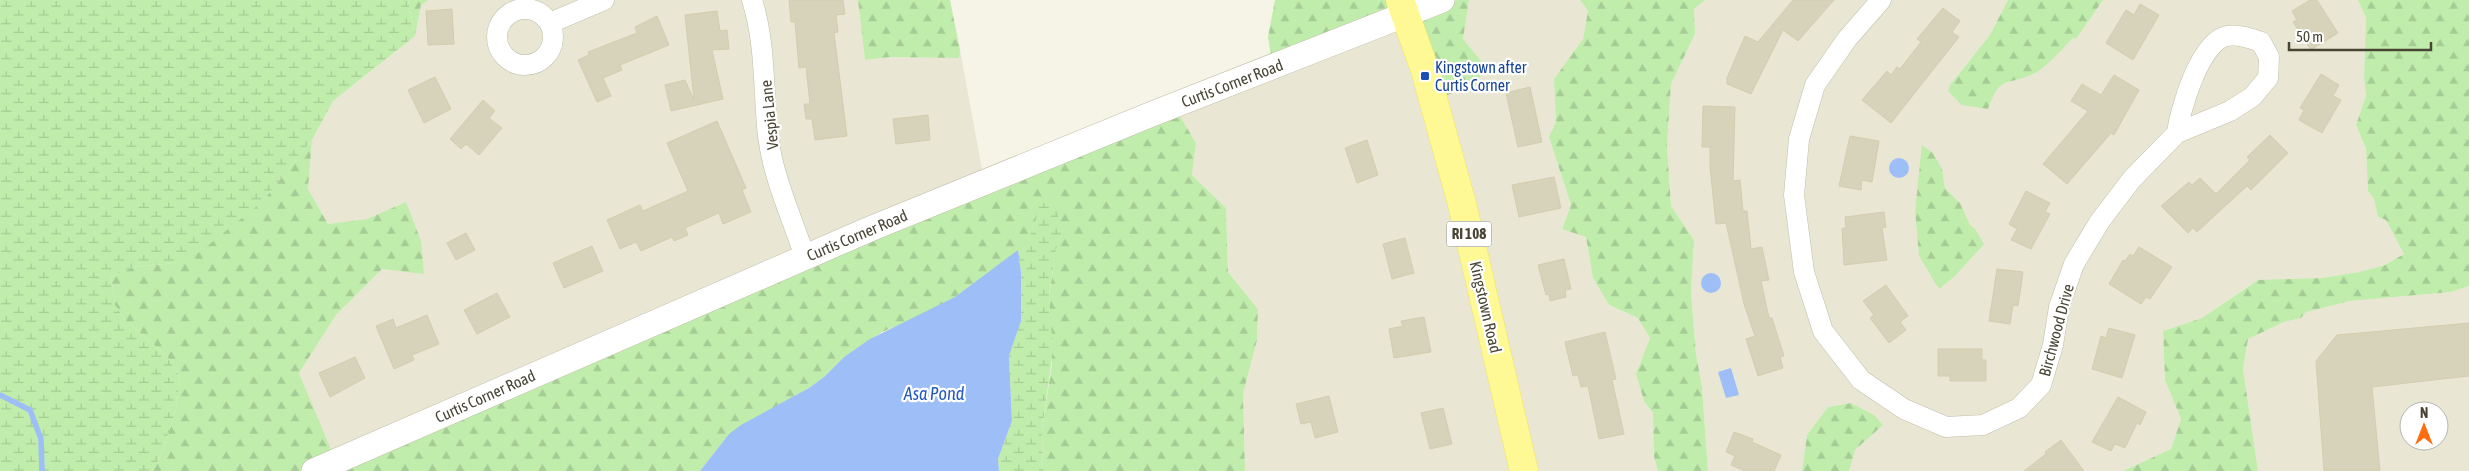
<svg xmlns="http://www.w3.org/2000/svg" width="2469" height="471" font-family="'Asap Condensed',sans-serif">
	<defs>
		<pattern id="forest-firs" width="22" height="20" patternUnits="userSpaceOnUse" patternTransform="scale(1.25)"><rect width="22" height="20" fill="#c0ecac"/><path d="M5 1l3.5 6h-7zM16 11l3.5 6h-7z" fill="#a6cc95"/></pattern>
		<pattern id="wetland-marsh" width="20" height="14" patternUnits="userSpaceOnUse" patternTransform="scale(1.25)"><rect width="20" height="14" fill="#c0ecac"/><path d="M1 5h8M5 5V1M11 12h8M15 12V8" fill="none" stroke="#a6cc95"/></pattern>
	</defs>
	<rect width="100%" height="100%" fill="#f5f4e6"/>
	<!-- residential -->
	<path fill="#e9e7d4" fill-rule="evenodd" d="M428,0H858L865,60L890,57L958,58L960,50L984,180L332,453L299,373L336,315L382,269L424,273L406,202L367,219L328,224L308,189L312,140L333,101L415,36L421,4Z
		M1469,0H1580L1588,11L1583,39L1554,79L1556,122L1549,137L1571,205L1562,228L1586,237L1593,278L1609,305L1638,318L1650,338L1636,374L1644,401L1653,413L1654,457L1658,471H1245L1243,394L1257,340L1258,309L1228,272L1226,208L1192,175L1196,143L1175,108L1404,13L1463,39Z
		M1705,0H2008L1990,35L1950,85L1994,93L2004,81L2034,74L2073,38L2076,39L2103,0H2358L2366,18L2364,77L2366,96L2356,125L2366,150L2368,191L2374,199L2378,217L2386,220L2404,254L2385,265L2359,272L2322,278L2251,284L2202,318L2163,331L2165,380L2181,419L2171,449L2123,471H1849L1855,450L1883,425L1874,415L1851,403L1828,407L1807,435L1802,471H1708L1702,387L1696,354L1691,292L1694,240L1671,206L1667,146L1671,84L1695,34L1694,9ZM1923,145L1942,169L1945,188L1960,203L1970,225L1975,230L1934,281L1919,256L1915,211Z
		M2469,286V471H2258L2243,369L2248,339L2284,322L2301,318L2306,312L2350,301L2451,292ZM2409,411H2439V441H2409Z"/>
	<!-- forest -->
	<path fill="url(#forest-firs)" d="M408,0H428L421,5L415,36Z
		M858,0H950L960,50L959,58L890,57L865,60Z
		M1275,0H1469L1463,39L1485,66L1476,85L1439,98L1409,20L1272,62L1268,37Z
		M1580,0H1705L1694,9L1695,34L1671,84L1667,146L1671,206L1694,240L1691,292L1696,354L1702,387L1708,471H1658L1654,457L1653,413L1644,401L1636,374L1650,338L1638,318L1609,305L1593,278L1586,237L1562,229L1571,205L1549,137L1556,122L1554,79L1583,39L1588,11Z
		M2008,0H2103L2076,39L2073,38C2063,48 2045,69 2033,74C2004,87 2001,74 1988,109L1962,105L1948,91L1950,85L1990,35Z
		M2358,0H2469V286L2451,292L2350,301L2306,312L2301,318L2284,322L2248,339L2243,369L2258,471H2123L2171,449L2181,419L2165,380L2163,331L2202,318L2258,280L2322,278L2359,272L2385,265L2404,254L2386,220L2378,217L2374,199L2368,191L2366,149L2356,125L2366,96L2364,77L2366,18Z
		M1175,108L1196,143L1192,175L1226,208L1228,272L1258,309L1257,340L1243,394L1245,471H1043L1042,430L1052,364L1049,297L1056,248L1061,235L1039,206L1036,224L1025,245L1009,258L955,297L915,318L882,332L844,357L824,377L809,388L729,434L700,471H152L161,456L176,410L180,378L167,356L125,320L115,305L111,277L133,267L174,263L261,203L312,140L308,189L328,224L367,219L406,202L421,241L424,274L382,269L336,315L299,373L332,452Z
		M1922,145L1933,153L1942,169L1945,188L1960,203L1970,225L1975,229L1984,244L1955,276L1939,289L1919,256L1915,211Z
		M1851,403L1874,415L1883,425L1855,450L1849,471H1802L1807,435L1828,407Z"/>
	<!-- wetland -->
	<path fill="url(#wetland-marsh)" d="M0,0H408L415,36L333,101L312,140L261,203L197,254L174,263L133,267L111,277L115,305L125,320L167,356L180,378L176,410L161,456L152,471H0Z
		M1052,199L1060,221L1061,235L1056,249L1049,296L1053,351L1042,430L1043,471H999L998,459L1012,421L1009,356L1021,321V272L1018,250C1032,239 1036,223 1038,206Z"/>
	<!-- water -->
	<path fill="#9ebef7" d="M1889 168a10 10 0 1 1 20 0a10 10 0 1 1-20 0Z
		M1018,250L1021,272V321L1009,356L1012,421L998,459L999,471H700L729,434L741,425L809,388L824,377L844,357L870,339L955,297Z
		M1701 283a10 10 0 1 1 20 0a10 10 0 1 1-20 0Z
		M1731,368L1739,395L1726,398L1718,372Z"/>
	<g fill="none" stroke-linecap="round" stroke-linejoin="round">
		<!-- stream -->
		<path stroke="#9ebef7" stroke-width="5.5" d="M0,395L30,410L41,439L42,471"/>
	</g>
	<!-- building -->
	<path fill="#d7d3bb" stroke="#d3cdad" d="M789,0H843L845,14L836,15L838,32L834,33L847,136L815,140L812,119H806L804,104H810L806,67L799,68L795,22H791Z
		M1793,0H1834L1798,41L1783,30L1751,94L1727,84V78L1745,36L1758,42Z
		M2310,0H2317L2338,33L2311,50L2293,22L2297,20L2292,11Z
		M2140,4L2159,15L2133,60L2106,43L2126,10L2134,15Z
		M1943,8L1960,21L1952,32L1959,37L1891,123L1862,100L1887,71L1891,75L1897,67L1900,69L1921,42L1917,39Z
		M452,9L454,44L428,45L426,11Z
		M717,11L720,31L727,30L729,49L712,50L723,99L671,111L665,85L685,80L694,100L685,15Z
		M657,16L669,45L620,65L622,70L603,78L611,96L597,102L578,60L589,55L588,52L637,33L635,27Z
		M2321,74L2339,85L2333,96L2341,100L2322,133L2299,120L2304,110L2300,108Z
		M2114,75L2139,90L2114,135L2111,133L2067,184L2043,164L2088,111L2071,101L2082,84L2101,95Z
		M435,77L451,109L424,123L408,90Z
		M1530,87L1542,142L1518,147L1506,93Z
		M483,100L495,111L489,118L502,128L479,155L466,144L461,149L450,139Z
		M1703,106L1735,107L1733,181L1740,180L1743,211H1747L1751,249L1762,247L1769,280L1761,281L1769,318H1772L1784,356L1780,357L1783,368L1758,376L1746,339L1755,336L1744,304L1726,223L1716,224L1710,167V147H1702Z
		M928,115L930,140L896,144L893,119Z
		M717,121L746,188L742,190L751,212L723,224L719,213L685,228L688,235L674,241L672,237L641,251L636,242L620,249L607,220L640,205L643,211L688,191L667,143Z
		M2270,135L2288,153L2251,190L2247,186L2197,232L2193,228L2188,233L2161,206L2189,182L2192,185L2200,178L2216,194L2250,160L2247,157Z
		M1850,136L1879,141L1872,182L1862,180L1861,190L1839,186Z
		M1367,140L1378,175L1357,183L1345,148Z
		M1554,177L1561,208L1519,217L1512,185Z
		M2026,191L2050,203L2045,212L2050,214L2031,249L2011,240L2017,229L2009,224Z
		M1884,212L1886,227L1882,228L1887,260L1844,265L1842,228H1846L1845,217Z
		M466,233L475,250L456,260L447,243Z
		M1405,238L1414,273L1392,279L1383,244Z
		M592,246L603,271L564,288L553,263Z
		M2139,247L2172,267L2150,299L2146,297L2141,304L2109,284L2123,260L2125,261L2130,254L2133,256Z
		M1564,259L1571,289L1565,290L1566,297L1550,301L1549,294L1546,295L1538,265Z
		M1997,269L2023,272L2018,306L2013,305L2010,324L1989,321Z
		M1886,285L1908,316L1900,322L1906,330L1889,343L1870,318L1874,315L1863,301Z
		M497,293L510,317L477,334L464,310Z
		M427,315L439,344L412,355L414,360L394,369L376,326L393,319L396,328Z
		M1424,317L1431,352L1394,358L1389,329L1403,326L1401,321Z
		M2469,323V376L2372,387L2380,471H2324L2316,361L2337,335Z
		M2109,328L2135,335L2122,378L2092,369L2101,336L2106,338Z
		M1605,332L1616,379L1612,380L1624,434L1599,439L1588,386L1581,387L1578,375L1573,376L1565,342Z
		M1938,349H1982V360H1986V381H1950V376H1938Z
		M355,357L365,378L330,397L319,373Z
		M1329,396L1338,432L1315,438L1311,422L1301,424L1296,404Z
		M2118,397L2146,412L2140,425L2137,423L2125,448L2115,444L2111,451L2092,442Z
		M1443,408L1452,444L1430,449L1421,413Z
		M1734,432L1753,439L1752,442L1781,455L1774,471H1745L1731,465L1735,456L1726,452Z
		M2061,440L2084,471H2024L2046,454L2045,452Z"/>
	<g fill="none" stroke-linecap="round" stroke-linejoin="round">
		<!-- minor casing -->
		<g stroke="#c1bea8" stroke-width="21">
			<path id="minor" d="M752,0C766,44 763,91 768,136C773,177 792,218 805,257
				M1881,0L1847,39L1815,85L1799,139L1794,195L1804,272L1823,331L1861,380L1904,409L1946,427L1983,425L2019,408L2041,385L2053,345L2059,307L2074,264L2100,221L2132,179L2177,133L2230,111L2252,97L2268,78L2269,57L2261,42C2250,38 2238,34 2227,36C2200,41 2180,110 2177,133
				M497 37a28 28 0 1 1 56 0a28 28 0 1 1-56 0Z
				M550,23L604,0"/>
		</g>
		<!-- tertiary casing -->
		<g stroke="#c1bea8" stroke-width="26">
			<path id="tertiary" d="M314,471L870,229L1152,114L1442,0"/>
		</g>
		<!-- primary casing -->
		<g stroke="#eee45b" stroke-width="29">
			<path id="primary" d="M1400,0L1425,70L1462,204L1524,471"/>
		</g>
		<!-- minor -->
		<use href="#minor" stroke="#fff" stroke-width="20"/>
		<!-- tertiary -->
		<use href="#tertiary" stroke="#fff" stroke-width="25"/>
		<!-- primary -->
		<use href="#primary" stroke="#fff995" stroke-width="28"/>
	</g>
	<!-- markers -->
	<rect fill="#1a4fb4" stroke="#fff" stroke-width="2" x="1420" y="71" width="10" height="10" rx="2.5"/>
	<g text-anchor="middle" stroke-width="4.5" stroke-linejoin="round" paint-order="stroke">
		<!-- shield labels -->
		<rect fill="#fff" stroke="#7f7d72" stroke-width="1" x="1446.5" y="221.5" width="45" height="25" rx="4"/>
		<g font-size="15" font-weight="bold" fill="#484535">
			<text x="1469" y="239">RI 108</text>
		</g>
		<!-- transit labels -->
		<g font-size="16" fill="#164399" stroke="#fff" text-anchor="start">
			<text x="1435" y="73">Kingstown after<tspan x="1435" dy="18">Curtis Corner</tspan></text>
		</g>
		<!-- street labels -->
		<g font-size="16" fill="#484535" stroke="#fff">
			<text transform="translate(1232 83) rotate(-21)" y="6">Curtis Corner Road</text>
			<text transform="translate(769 115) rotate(-96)" y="6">Vespia Lane</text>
			<text transform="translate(857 235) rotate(-23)" y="6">Curtis Corner Road</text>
			<text transform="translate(1486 307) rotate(77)" y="6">Kingstown Road</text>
			<text transform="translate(2056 330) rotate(-75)" y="6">Birchwood Drive</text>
			<text transform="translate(485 396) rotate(-24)" y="6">Curtis Corner Road</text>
		</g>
		<!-- water labels -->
		<g font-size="18" font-style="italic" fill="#2459be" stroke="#fff">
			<text x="934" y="400">Asa Pond</text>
		</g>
	</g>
	<!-- north arrow -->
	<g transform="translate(2424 426)"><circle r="24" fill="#ffffff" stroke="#b6b5ae"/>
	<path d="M0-4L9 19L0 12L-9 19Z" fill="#ff6d13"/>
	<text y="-8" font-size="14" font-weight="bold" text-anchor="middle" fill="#484535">N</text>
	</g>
	<!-- scale -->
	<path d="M2289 42v8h142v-8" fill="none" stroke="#484535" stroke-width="2.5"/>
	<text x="2296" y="42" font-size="15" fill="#484535" stroke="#ffffff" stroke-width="4" paint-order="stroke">50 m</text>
</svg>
